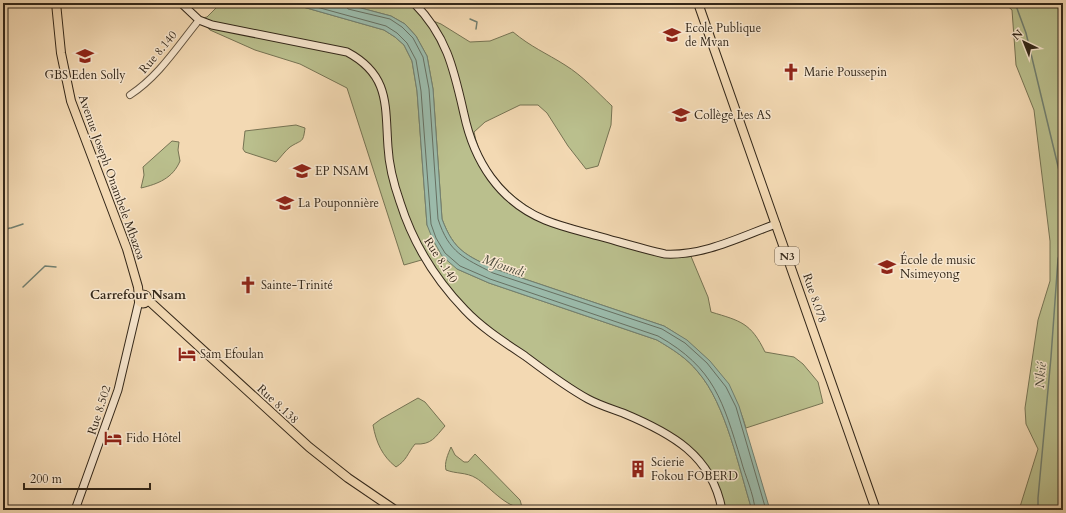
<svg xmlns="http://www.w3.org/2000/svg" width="1066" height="513" font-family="Cardo,serif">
	<rect width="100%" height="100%" fill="#f3d9b3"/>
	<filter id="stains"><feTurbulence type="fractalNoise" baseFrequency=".005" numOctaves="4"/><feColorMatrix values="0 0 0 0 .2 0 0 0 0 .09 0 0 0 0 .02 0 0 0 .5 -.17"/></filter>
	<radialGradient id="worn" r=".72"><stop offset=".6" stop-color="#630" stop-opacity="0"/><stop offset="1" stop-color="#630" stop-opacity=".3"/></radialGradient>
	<!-- green -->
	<path fill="#babf8d" stroke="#767353" d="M221,3H289L384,30L395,37L404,45L412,61L417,91L427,225L457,269L489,283L657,340C672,349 687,358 698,372C726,404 739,469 752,510H722L714,481L679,441L588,399L465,311L425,259L404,265L347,88L300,64L255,50L210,30L193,14L194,12L203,18L207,17Z
		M342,3H414L428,19L441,24L470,42L490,41L513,32C531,47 546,53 565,65C583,76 597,92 612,106L611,125L598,166L586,169L568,146L547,113L538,105H520L485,122L474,132C482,174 518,206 557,222C563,224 569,224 575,226C598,234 620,243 644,249C659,253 675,252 690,254L708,297L711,312C741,321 751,323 765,352L794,357L803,364L818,382L823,403L746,428C732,380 706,351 664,326L495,269C466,255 454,251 442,219L433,89L427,56L416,36L405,24L391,16Z
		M1004,3H1063V510H1019L1038,449L1026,424L1025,408L1038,320L1050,281V241L1034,110L1016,65L1012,10Z
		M296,125L305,128C303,144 302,139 290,147C285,151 281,157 276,162L245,152L243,149L245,131Z
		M172,141L179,142L178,150L180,161C173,178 158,184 141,188L144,175L143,167Z
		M418,398L425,402L445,426C435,437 432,445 415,444C407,454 407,460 396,467C382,456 376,442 373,425L381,419Z
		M451,447L455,455L464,462H468L475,454L520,500L522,507C507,509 488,485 476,478C466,472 456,474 446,470C444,463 448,454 451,447Z"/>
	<!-- water -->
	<path fill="#9bbaaa" stroke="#717f70" d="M289,3H342L391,16L405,24L416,36L427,56L433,89L442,219C454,251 466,255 495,269L664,326L687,340L710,361L729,384L739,406L770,510H752C739,469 726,404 698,372C687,358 672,349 657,340L489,283L457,269L442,256L433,240L427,225L417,91L412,61L404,45L395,37L384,30Z"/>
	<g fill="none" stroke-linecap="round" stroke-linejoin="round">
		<!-- shore -->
		<path stroke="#677062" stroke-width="1" d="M302,3L386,26L397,33L407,43L416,60L421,91L431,224L436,238L445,253L460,266L490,279L658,336C715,368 723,402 741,460C745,476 754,494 755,510
			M345,3L348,9L390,19L402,27L413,38L423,57L429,89L438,219C449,253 464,258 493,273L662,329L685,343L707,363L726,387L736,407L766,510"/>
		<!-- stream -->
		<path stroke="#717f70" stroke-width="1.5" d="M1015,3L1026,33L1063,187
			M470,19L477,22L476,29
			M11,228L23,224
			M3,230L10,228
			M23,287L45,266L56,267
			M1038,510V498L1051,357L1058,259L1063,242"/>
		<!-- tertiary casing -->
		<g stroke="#635440" stroke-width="8">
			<path id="tertiary" d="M130,95C159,76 177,47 199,20"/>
		</g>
		<!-- secondary casing -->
		<g stroke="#332719" stroke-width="9">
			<path id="secondary" d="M181,3L199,20L212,25L347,52C390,75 385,105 388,147C389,166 394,185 400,202C413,243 435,279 465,310C482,328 504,342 525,356C545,371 566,387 588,399C599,405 612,409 623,413C671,433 712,455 722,510
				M414,3C447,36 454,70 464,114C474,161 499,201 545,220C562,227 580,231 598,236C620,242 642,249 665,254C704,256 740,237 776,224
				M3,507L7,510
				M75,510L118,390L139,301"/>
		</g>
		<!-- primary casing -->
		<g stroke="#332719" stroke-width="10">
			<path id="primary" d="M56,3L61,53L71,101L127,249L138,287L139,297
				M138.5 299a4.5 4.5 0 1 1 9 0a4.5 4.5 0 1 1-9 0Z
				M147,299L309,447L348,478L395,510"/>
		</g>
		<!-- trunk casing -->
		<g stroke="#332719" stroke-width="10">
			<path id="trunk" d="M698,3L876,510"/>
		</g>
		<!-- tertiary -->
		<use href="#tertiary" stroke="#f7e6ce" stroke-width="6"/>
		<!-- secondary -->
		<use href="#secondary" stroke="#f7e6ce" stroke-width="7"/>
		<!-- primary -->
		<use href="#primary" stroke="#f3d9b3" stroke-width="8"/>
		<!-- trunk -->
		<use href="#trunk" stroke="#f3d9b3" stroke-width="8"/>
	</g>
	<!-- icons -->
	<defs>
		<g id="school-bare" transform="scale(1.38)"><path d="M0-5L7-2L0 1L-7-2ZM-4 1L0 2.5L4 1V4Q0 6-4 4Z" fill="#8f2418" stroke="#f7e6ce" stroke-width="2.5" paint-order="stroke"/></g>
		<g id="church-bare" transform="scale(1.38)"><path d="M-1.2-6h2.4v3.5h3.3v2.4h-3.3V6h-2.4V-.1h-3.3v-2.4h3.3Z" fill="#8f2418" stroke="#f7e6ce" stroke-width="2.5" paint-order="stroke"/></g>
		<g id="hotel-bare" transform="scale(1.38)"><path d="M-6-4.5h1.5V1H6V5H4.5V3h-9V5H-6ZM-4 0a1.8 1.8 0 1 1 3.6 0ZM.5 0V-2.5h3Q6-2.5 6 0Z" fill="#8f2418" stroke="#f7e6ce" stroke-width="2.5" paint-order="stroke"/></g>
		<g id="building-bare" transform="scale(1.38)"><path d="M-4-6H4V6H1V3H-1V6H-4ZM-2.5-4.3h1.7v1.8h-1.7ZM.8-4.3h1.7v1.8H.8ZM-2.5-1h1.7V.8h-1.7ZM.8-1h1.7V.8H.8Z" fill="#8f2418" stroke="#f7e6ce" stroke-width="2.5" paint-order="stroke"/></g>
	</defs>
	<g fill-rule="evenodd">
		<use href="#school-bare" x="672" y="35"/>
		<use href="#school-bare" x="85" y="56"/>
		<use href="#church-bare" x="791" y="72"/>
		<use href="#school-bare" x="681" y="115"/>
		<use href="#school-bare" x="302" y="171"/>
		<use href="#school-bare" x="285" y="203"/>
		<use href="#school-bare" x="887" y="267"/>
		<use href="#church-bare" x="248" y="285"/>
		<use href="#hotel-bare" x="187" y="354"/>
		<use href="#hotel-bare" x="113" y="438"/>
		<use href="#building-bare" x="638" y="469"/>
	</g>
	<g text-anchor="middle" stroke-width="3" stroke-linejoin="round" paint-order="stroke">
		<!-- shield labels -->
		<rect fill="#f7e6ce" stroke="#6e604f" stroke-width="1" x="775" y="247" width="24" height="18" rx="3"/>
		<g font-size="11" font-weight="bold" fill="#332719">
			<text x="787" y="260">N3</text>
		</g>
		<!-- poi labels -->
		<g font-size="12" fill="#332719" stroke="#f7e6ce" text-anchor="start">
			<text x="685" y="32">Ecole Publique<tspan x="685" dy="14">de Mvan</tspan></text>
			<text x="804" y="76">Marie Poussepin</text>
			<text x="85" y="79" text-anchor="middle">GBS Eden Solly</text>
			<text x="694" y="119">Collège Les AS</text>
			<text x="315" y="175">EP NSAM</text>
			<text x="298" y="207">La Pouponnière</text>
			<text x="900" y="264">École de music<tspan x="900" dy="14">Nsimeyong</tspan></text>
			<text x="261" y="289">Sainte-Trinité</text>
			<text x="200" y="358">Sam Efoulan</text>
			<text x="126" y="442">Fido Hôtel</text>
			<text x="651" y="466">Scierie<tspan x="651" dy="14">Fokou FOBERD</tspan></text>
		</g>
		<!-- street labels -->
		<g font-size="12" fill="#332719" stroke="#f7e6ce">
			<text transform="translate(158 52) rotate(-50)" y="4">Rue 8.140</text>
			<text transform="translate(112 177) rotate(70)" y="4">Avenue Joseph Onambele Mbazoa</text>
			<text transform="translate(441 260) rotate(57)" y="4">Rue 8.140</text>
			<text transform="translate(815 298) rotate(71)" y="4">Rue 8.078</text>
			<text transform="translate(278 404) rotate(43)" y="4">Rue 8.138</text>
			<text transform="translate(99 410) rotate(-72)" y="4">Rue 8.502</text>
		</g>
		<!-- water labels -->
		<g font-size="13" font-style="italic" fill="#4d4c3d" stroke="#f7e6ce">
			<text transform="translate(504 265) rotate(19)" y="5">Mfoundi</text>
			<text transform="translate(1040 375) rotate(-86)" y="5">Nkié</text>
		</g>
		<!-- neighbourhood labels -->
		<g font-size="13" font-weight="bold" fill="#332719" stroke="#f7e6ce">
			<text x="138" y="299">Carrefour Nsam</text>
		</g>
	</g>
	<!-- margin -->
	<rect width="1066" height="513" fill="none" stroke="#f3d9b3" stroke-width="16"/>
	<rect x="4" y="4" width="1058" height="505" fill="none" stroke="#332719" stroke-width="2"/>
	<rect x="8" y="8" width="1050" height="497" fill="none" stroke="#332719"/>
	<!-- north arrow -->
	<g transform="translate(1024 42) rotate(317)" stroke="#f7e6ce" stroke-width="3" paint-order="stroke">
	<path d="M0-3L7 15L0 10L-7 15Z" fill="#332719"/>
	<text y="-6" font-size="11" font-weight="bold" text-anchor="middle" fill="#332719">N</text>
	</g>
	<!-- scale -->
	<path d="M24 483v6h126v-6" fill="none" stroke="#332719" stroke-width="2"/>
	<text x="30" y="483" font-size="12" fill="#332719" stroke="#f7e6ce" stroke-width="3" paint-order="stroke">200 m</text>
	<rect width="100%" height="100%" filter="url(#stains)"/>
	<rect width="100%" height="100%" fill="url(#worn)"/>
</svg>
